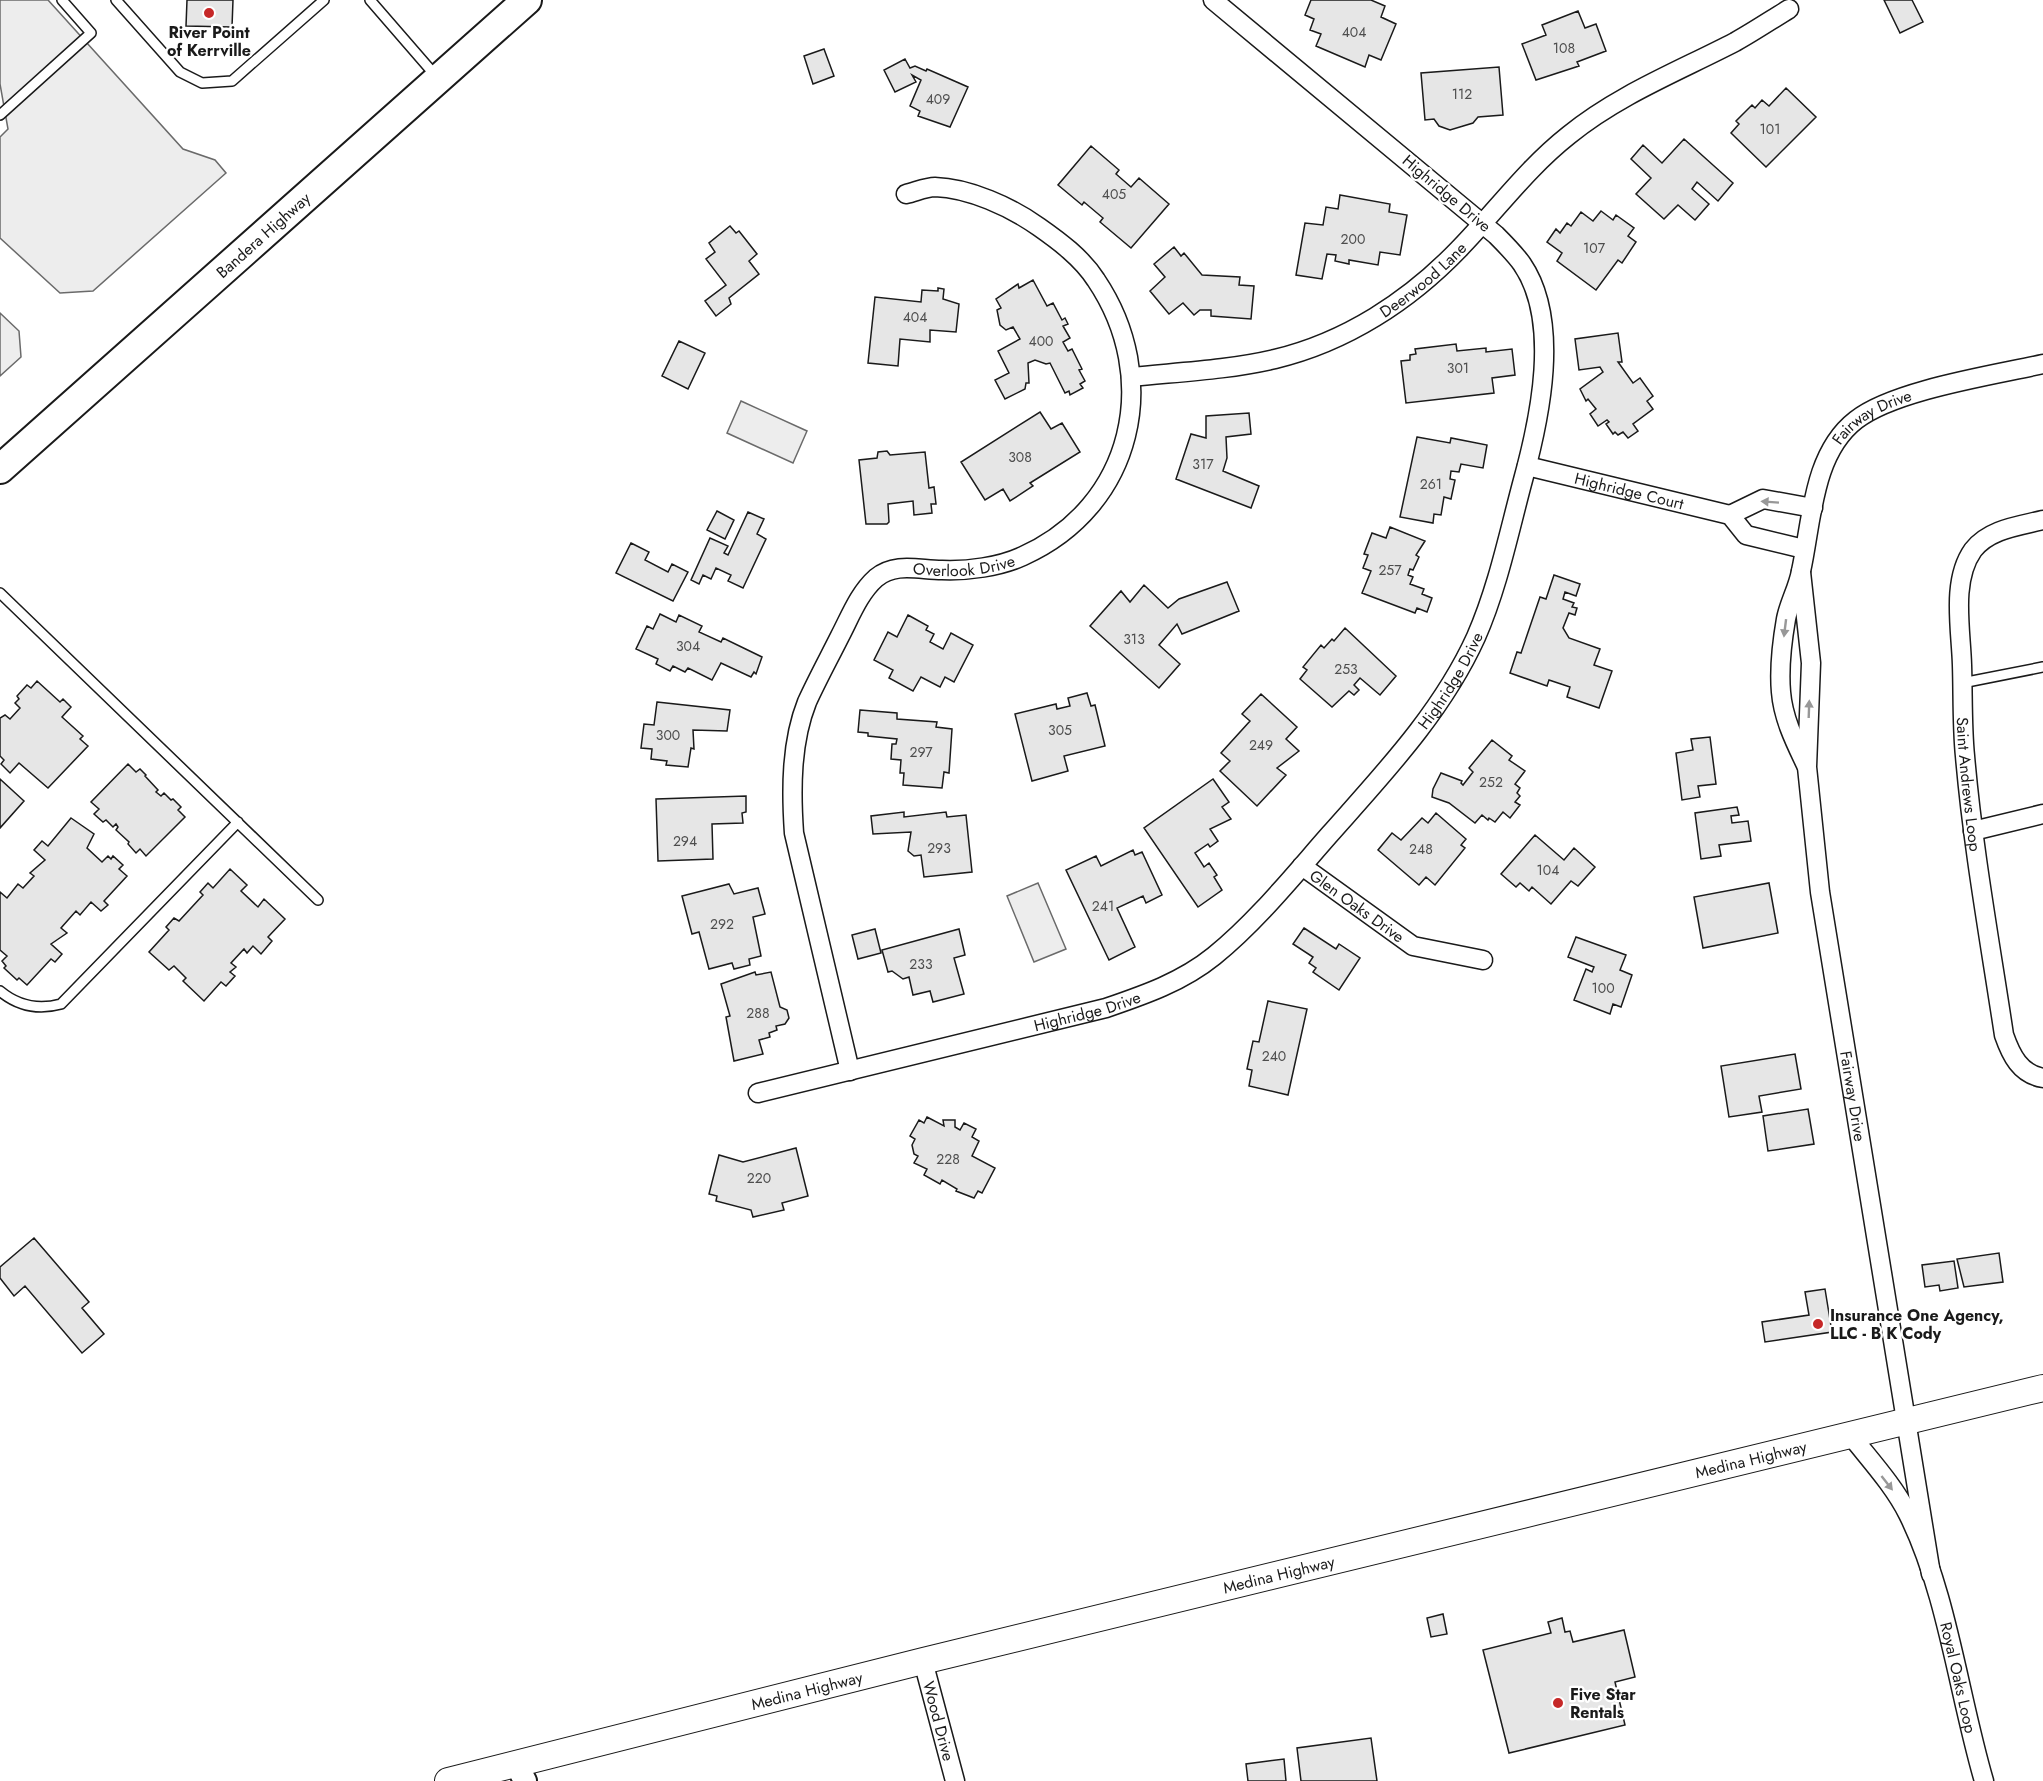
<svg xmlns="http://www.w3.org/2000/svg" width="2043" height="1781" font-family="Jost,sans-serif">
	<rect width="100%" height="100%" fill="#fff"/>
	<!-- built -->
	<path fill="#ededed" stroke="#6a6a6a" stroke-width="1.5" d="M0,0H48L183,149L215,160L226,173L93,291L60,293L0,238V137L8,129L0,84Z
		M0,313L19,331L21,357L0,376Z
		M741,401L807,431L793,463L727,433Z
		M1038,883L1066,949L1034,962L1007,896Z"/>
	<!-- building -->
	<path fill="#e6e6e6" stroke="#1a1a1a" stroke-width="1.5" d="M187,0H233L232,27L186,26Z
		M1311,0H1371L1385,6L1381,17L1396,24L1381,60L1369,55L1365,67L1316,46L1321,34L1310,30L1314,19L1305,15Z
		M1884,0H1912L1923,22L1900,33Z
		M1578,11L1585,28L1596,24L1606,51L1577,62L1579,66L1536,80L1522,44L1546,35L1542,25Z
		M824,49L834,76L813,84L804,56Z
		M905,59L910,68L915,66L926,71L927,69L968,87L950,127L918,116L920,111L910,106L921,80L912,75L916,82L895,92L884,70Z
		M1499,67L1503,115L1478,117L1473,123L1450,130L1439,126L1434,119L1425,120L1421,73Z
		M1786,88L1816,117L1766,167L1731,133L1739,124L1736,121L1752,105L1755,108L1762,100L1769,106Z
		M1684,139L1733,183L1718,201L1697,182L1692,189L1709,204L1695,220L1678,205L1664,219L1636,194L1651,178L1631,159L1643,145L1662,163Z
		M1091,146L1119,170L1116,174L1131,187L1139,178L1169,204L1131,248L1100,222L1103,218L1084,202L1082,205L1058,185Z
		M1340,195L1390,204L1389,212L1407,215L1400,255L1380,252L1378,265L1349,260V264L1335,261L1336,255L1327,254L1322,279L1296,275L1305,223L1323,225L1326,207L1338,209Z
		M1601,211L1613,220L1616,215L1634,228L1628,236L1636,242L1622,263L1618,260L1596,290L1557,261L1562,253L1547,242L1556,229L1560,233L1567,223L1571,226L1581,212L1593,221Z
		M730,226L736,233L739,231L757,254L749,261L759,274L729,298L731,304L716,316L705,301L726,285L706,259L715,252L709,243Z
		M1174,247L1181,256L1184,253L1202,275L1240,277L1239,285L1254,286L1251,319L1211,316V310H1200L1194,315L1183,303L1169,314L1150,291L1165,277L1154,264Z
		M1033,280L1047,306L1053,303L1062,320L1065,318L1068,324L1063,326L1070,338L1063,342L1068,351L1072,349L1082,369L1079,370L1085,381L1080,384L1083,388L1070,395L1069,391L1065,393L1050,363L1046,364L1035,360L1028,363L1029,383H1026L1025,389L1005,399L995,380L1009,373L998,351L1020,339L1013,327L1006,330L1000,325L997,310L1001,308L996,299L1018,284L1019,288Z
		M938,288L944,289L943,299L959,304L956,332L930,330V342L900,339L898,366L868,363L875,297L921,302L922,290L938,291Z
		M1618,333L1622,362H1618L1633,383L1640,378L1653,396L1647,401L1653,409L1633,424L1638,431L1628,438L1623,432L1618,435L1615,432L1613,434L1606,424L1609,422L1607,420L1598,426L1590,414L1596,409L1588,399L1586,401L1580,389L1603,372L1600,367L1579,370L1575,339Z
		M679,341L705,353L688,389L662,376Z
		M1456,344L1457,351L1486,348V352L1512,349L1515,375L1492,378L1494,393L1406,403L1401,361L1410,360V355L1416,354L1415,349Z
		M1040,412L1051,429L1062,423L1080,452L1030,483L1033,486L1010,501L1003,489L985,500L961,462Z
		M1249,413L1251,434L1226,437L1227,458L1223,471L1259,486L1251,508L1176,479L1191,434L1206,438V416Z
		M1417,437L1450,443L1451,438L1487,445L1483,468L1461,464L1459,472L1451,471L1450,479L1455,480L1451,499L1444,497L1441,515L1434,514L1433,523L1400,517Z
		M887,451L890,455L925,452L929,488L934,487L936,504H931L932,513L914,515L913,501L888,504L889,522L887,524H866L859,460L877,458L878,452Z
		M717,511L734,520L725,539L707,530Z
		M748,512L764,519L757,534L766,539L743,588L728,581L731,575L716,568L711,579L703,575L699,584L691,580L710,538L728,546L724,553L728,555Z
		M1390,527L1425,541L1416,555L1419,557L1413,570L1410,569L1408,575L1413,577L1410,584L1424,589L1422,594L1432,598L1427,612L1417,608L1415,613L1362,593L1371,571L1363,568L1368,555L1364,554L1372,533L1386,538Z
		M631,543L649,552L645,560L668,572L672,564L688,572L673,601L616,573Z
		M1554,575L1580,584L1576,596L1565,592L1563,599L1574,603L1572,607L1577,608L1575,615L1569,613L1563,628L1569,638L1600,649L1594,665L1612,671L1599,708L1567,697L1570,687L1549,680L1547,686L1510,673L1517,652L1521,653L1540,597L1546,599Z
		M1227,582L1239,611L1182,634L1177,624L1159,645L1180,664L1159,688L1090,626L1121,591L1130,602L1144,585L1168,608L1179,599Z
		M660,614L676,622L679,615L702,626L699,632L721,642L723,638L762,657L756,674L754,672L751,677L721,663L712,680L688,668L685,672L673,666L670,671L656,664L658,659L636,649L647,626L653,629Z
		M908,615L928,626L926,630L934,634L930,642L943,649L951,633L973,645L954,682L945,677L940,687L921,677L913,691L889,678L893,670L874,660L888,632L897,637Z
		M1345,628L1396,676L1380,695L1360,678L1354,685L1359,690L1354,695L1349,691L1332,707L1300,679L1307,670L1303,667L1321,645L1324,648L1332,639L1334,641Z
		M37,681L60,702L63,699L71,707L62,717L83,736L80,739L88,746L48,788L19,763L10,773L1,764L4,760L0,756V718L5,715L10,719L20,708L15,703L19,699L17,696L27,685L31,688Z
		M1087,693L1091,706L1095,705L1105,746L1064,756L1068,771L1032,781L1015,714L1056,704L1057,709L1070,706L1068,698Z
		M1261,694L1297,727L1286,739L1299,751L1277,768L1286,775L1257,806L1220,771L1230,761L1221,753L1250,721L1242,714Z
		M657,702L730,710L727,731L693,730L694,749L691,748L688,767L666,765L667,761L651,759L652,749L641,748L644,724L654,725Z
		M860,710L897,713V719L937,722L936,727L952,729L949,773L944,772L942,788L903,785L904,773H900L901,760L891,759L892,744H896L897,739L868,736V733L858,732Z
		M1710,737L1716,784L1698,786L1700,797L1682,800L1676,753L1693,750L1691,739Z
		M1492,740L1512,756L1509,760L1525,771L1515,784L1520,788L1517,793L1520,796L1515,802L1520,805L1510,818L1503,812L1495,822L1489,818L1488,820L1482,815L1475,823L1449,803L1432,797L1433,789L1441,773L1462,781L1461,783L1463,785L1473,772L1469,768Z
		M128,764L136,772L140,769L146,775L145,776L158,790L156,792L161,796L164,793L171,800L173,799L181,807L178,810L185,817L146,856L140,849L136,853L128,844L129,842L116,830L118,827L116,824L113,827L106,820L103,822L94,814L99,809L91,802Z
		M0,779L24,801L0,828Z
		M1213,779L1229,802L1222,807L1231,819L1210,829L1218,841L1210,847L1208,844L1195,853L1204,867L1209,863L1217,875L1214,877L1222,890L1198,907L1144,828Z
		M746,796V812L742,813L743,823L712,824L713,859L658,861L656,799Z
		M1737,807L1739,815L1731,816L1732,823L1748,821L1751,841L1719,845L1721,856L1701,859L1695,813Z
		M904,812V817L946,812L947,817L966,815L972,872L924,877L921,855L914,856L908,851L911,832L873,834L871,816Z
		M1436,813L1466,839L1461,845L1465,848L1435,885L1426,877L1419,885L1378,850L1392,833L1401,840L1422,818L1428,823Z
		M71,818L94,834L87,848L102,862L108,856L111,859L113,856L123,865L119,869L127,876L104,901L108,905L101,911L91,902L80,915L76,911L61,928L67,933L51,944L62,954L55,962L51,959L27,985L19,978L17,980L4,968L6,966L2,961L7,956L0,950V892L7,898L18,884L23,888L34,876L30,873L45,860L34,850L42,841L48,846Z
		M1535,835L1564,860L1574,848L1595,867L1578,886L1571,881L1551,904L1532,887L1529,891L1520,883L1516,887L1501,874Z
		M1133,850L1135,855L1142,852L1162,895L1146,903L1143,896L1117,908L1135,947L1109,960L1066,870L1096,856L1101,866Z
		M230,869L247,885L241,891L258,907L264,899L285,919L268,937L272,941L261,954L253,946L247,953L244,949L231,963L236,967L230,972L235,976L226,986L221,982L204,1001L183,981L186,978L174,966L169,970L149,952L169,930L166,927L174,918L179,921L203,895L200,892L208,883L213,888Z
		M1769,883L1778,933L1703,948L1694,897Z
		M729,884L734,894L758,888L765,914L753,917L761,956L749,959L750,965L734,969L732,963L709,969L699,932L692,934L682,896Z
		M1304,928L1336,949L1339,944L1360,958L1339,990L1313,972L1316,968L1309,963L1313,957L1293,944Z
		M875,929L881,953L858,959L852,935Z
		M959,929L965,955L954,958L964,994L933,1002L930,991L913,995L909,977L903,979L892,971L888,972L882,950Z
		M1576,937L1626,955L1620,970L1632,975L1621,1007L1613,1004L1610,1014L1574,1000L1586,969L1592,972L1594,967L1568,957Z
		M755,972L756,975L771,972L780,1007L787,1010L789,1018L785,1024L776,1026L777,1030L769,1033L770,1037L759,1040L763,1054L734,1061L726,1017L730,1016L721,984Z
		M1268,1001L1307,1009L1288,1095L1249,1086L1252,1070L1247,1069L1253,1041L1259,1042Z
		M1795,1054L1801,1089L1759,1096L1762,1112L1729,1117L1721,1066Z
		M1808,1109L1814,1144L1768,1151L1763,1116Z
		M927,1117L944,1126L943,1120H955V1127L960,1130L964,1123L976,1129L972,1137L979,1141L972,1156L995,1168L982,1193L978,1191L974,1198L956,1191L957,1189L942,1180L940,1184L924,1175L927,1169L914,1163L918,1156L914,1154L912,1145L915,1139L910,1136L919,1120L924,1123Z
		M796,1148L808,1196L782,1203L784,1210L753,1217L751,1210L716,1201L717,1196L709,1194L719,1155L743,1162Z
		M34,1238L89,1302L82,1308L104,1334L82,1353L25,1286L14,1296L0,1278V1267Z
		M1999,1253L2003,1282L1964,1287L1957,1259Z
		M1954,1261L1958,1288L1940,1291L1939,1285L1925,1287L1922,1265Z
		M1825,1289L1832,1332L1765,1342L1762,1322L1809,1315L1805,1292Z
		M1443,1614L1447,1634L1431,1637L1427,1618Z
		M1562,1618L1565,1632L1570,1631L1573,1642L1624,1630L1635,1677L1615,1682L1625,1725L1509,1753L1483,1650L1551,1633L1548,1622Z
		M1371,1738L1377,1781H1301L1297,1748Z
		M1284,1759L1286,1781H1248L1246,1764Z"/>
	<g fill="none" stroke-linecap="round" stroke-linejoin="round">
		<!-- service casing -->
		<g stroke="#1a1a1a" stroke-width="12">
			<path id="service" d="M116,0L180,72L202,83L232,81L324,0
				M370,0L435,75
				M0,115L91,33L62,0
				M0,593L318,900
				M1962,683L2043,667
				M0,991C18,1006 39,1010 61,1004L238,822"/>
		</g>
		<!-- minor casing -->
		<g stroke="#1a1a1a" stroke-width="21">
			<g id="minor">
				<path id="s1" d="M1131,377C1179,372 1228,370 1275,359C1346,342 1409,301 1459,249C1497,210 1526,169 1569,135C1618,95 1679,71 1735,42C1753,32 1771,20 1789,9"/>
				<path id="s2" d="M1527,466L1730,515L1746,535L1804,549"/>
				<path d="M1730,515L1763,499L1813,508"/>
				<path id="s3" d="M2043,520C2019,526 1989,529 1973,550C1951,581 1961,629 1962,665C1963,695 1962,726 1965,756C1973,849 1990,942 2004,1035C2011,1055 2020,1074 2043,1078"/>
				<path id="s4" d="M1801,572L1811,663L1807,767L1820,892L1931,1574"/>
				<path id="s5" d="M1806,765C1795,742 1783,718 1781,692C1779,669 1782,642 1786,619C1789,603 1798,588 1801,571C1812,522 1812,454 1856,420C1894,390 1994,375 2043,364"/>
				<path d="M1973,831L2043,814"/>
				<path id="s6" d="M1302,866L1413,946L1483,960"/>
				<path id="s7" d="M850,1071L794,833C791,790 791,742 807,702C817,680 829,658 840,636C850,617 859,593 876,578C895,562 919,570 942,570C968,571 999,567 1023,556C1134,506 1162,378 1096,280C1082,258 1059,241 1039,227C1011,207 969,188 935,187C926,187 915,192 906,194"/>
				<path id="s8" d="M758,1093L1106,1008C1144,995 1182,982 1214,956C1257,921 1293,876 1330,834C1384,773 1442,712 1476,637C1498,587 1509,532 1523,480C1540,418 1561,321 1522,264C1515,254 1505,244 1496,235L1213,0"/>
				<path id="s9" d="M1852,1437C1871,1461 1894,1486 1908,1514C1947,1592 1959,1696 1984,1781"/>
				<path id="s10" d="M923,1661L955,1781"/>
			</g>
		</g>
		<!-- tertiary casing -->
		<g stroke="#1a1a1a" stroke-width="26">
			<path id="tertiary" d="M517,1765L525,1781"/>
		</g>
		<!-- secondary casing -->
		<g stroke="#1a1a1a" stroke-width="28">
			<g id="secondary">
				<path id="s11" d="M448,1781L923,1661L2043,1388"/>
			</g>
		</g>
		<!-- primary casing -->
		<g stroke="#1a1a1a" stroke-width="32">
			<g id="primary">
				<path id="s12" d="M0,469L527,0"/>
			</g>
		</g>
		<!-- service -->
		<use href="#service" stroke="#fff" stroke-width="9"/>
		<!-- minor -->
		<use href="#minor" stroke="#fff" stroke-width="18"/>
		<!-- tertiary -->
		<use href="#tertiary" stroke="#fff" stroke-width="22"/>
		<!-- secondary -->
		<use href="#secondary" stroke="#fff" stroke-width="26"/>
		<!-- primary -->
		<use href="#primary" stroke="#fff" stroke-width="28"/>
	</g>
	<!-- one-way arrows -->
	<defs><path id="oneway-solid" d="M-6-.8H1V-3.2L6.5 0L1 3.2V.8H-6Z" transform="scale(1.5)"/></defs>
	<g fill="#989898">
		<use href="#oneway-solid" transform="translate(1770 502) rotate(-176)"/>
		<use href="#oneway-solid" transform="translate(1785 628) rotate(97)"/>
		<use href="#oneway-solid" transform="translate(1809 709) rotate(-88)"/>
		<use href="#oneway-solid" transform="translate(1887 1483) rotate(52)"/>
	</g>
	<!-- markers -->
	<g fill="#c62828" stroke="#fff" stroke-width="2">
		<circle cx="209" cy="13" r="6"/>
		<circle cx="1818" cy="1324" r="6"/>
		<circle cx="1558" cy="1703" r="6"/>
	</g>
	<g text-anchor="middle" stroke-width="4.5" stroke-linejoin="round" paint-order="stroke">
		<!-- number labels -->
		<g font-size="14" fill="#4d4d4d">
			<text x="1354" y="37">404</text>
			<text x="1564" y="53">108</text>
			<text x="1462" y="99">112</text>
			<text x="938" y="104">409</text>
			<text x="1770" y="134">101</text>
			<text x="1114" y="199">405</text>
			<text x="1353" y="244">200</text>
			<text x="1594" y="253">107</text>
			<text x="915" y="322">404</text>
			<text x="1041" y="346">400</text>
			<text x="1458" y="373">301</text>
			<text x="1020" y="462">308</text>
			<text x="1203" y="469">317</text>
			<text x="1431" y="489">261</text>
			<text x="1390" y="575">257</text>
			<text x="1134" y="644">313</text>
			<text x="688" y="651">304</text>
			<text x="1346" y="674">253</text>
			<text x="1060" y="735">305</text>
			<text x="668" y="740">300</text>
			<text x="1261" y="750">249</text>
			<text x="921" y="757">297</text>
			<text x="1491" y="787">252</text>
			<text x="685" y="846">294</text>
			<text x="939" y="853">293</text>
			<text x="1421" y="854">248</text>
			<text x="1548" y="875">104</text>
			<text x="1103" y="911">241</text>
			<text x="722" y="929">292</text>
			<text x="921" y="969">233</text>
			<text x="1603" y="993">100</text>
			<text x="758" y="1018">288</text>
			<text x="1274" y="1061">240</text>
			<text x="948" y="1164">228</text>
			<text x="759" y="1183">220</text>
		</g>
		<!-- poi labels -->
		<g font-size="16" font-weight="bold" fill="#1a1a1a" stroke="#fff" text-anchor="start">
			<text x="209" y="38" text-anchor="middle">River Point<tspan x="209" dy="18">of Kerrville</tspan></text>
			<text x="1830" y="1321">Insurance One Agency,<tspan x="1830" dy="18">LLC - B K Cody</tspan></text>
			<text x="1570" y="1700">Five Star<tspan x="1570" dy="18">Rentals</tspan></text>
		</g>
		<!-- street labels -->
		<g font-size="16" fill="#1a1a1a" stroke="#fff">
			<text transform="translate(1447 193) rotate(40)" y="6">Highridge Drive</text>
			<text dy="6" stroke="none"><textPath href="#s12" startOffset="352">Bandera Highway</textPath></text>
			<text dy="6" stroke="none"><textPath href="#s1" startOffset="315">Deerwood Lane</textPath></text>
			<text dy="6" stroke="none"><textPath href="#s5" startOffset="381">Fairway Drive</textPath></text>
			<text dy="6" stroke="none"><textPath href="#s2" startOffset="105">Highridge Court</textPath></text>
			<text dy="6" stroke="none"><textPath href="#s7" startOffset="610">Overlook Drive</textPath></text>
			<text dy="6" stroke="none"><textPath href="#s8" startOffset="843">Highridge Drive</textPath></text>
			<text dy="6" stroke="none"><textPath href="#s3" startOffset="315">Saint Andrews Loop</textPath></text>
			<text dy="6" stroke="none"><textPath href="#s6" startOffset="68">Glen Oaks Drive</textPath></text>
			<text dy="6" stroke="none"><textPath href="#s8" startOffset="339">Highridge Drive</textPath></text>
			<text dy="6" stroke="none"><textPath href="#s4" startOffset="528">Fairway Drive</textPath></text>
			<text dy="6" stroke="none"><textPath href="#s11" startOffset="1342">Medina Highway</textPath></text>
			<text dy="6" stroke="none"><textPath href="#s11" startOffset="856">Medina Highway</textPath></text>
			<text dy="6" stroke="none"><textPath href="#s9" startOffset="267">Royal Oaks Loop</textPath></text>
			<text dy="6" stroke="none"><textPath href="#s11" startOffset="370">Medina Highway</textPath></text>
			<text dy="6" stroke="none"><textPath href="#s10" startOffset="62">Wood Drive</textPath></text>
		</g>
	</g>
</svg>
